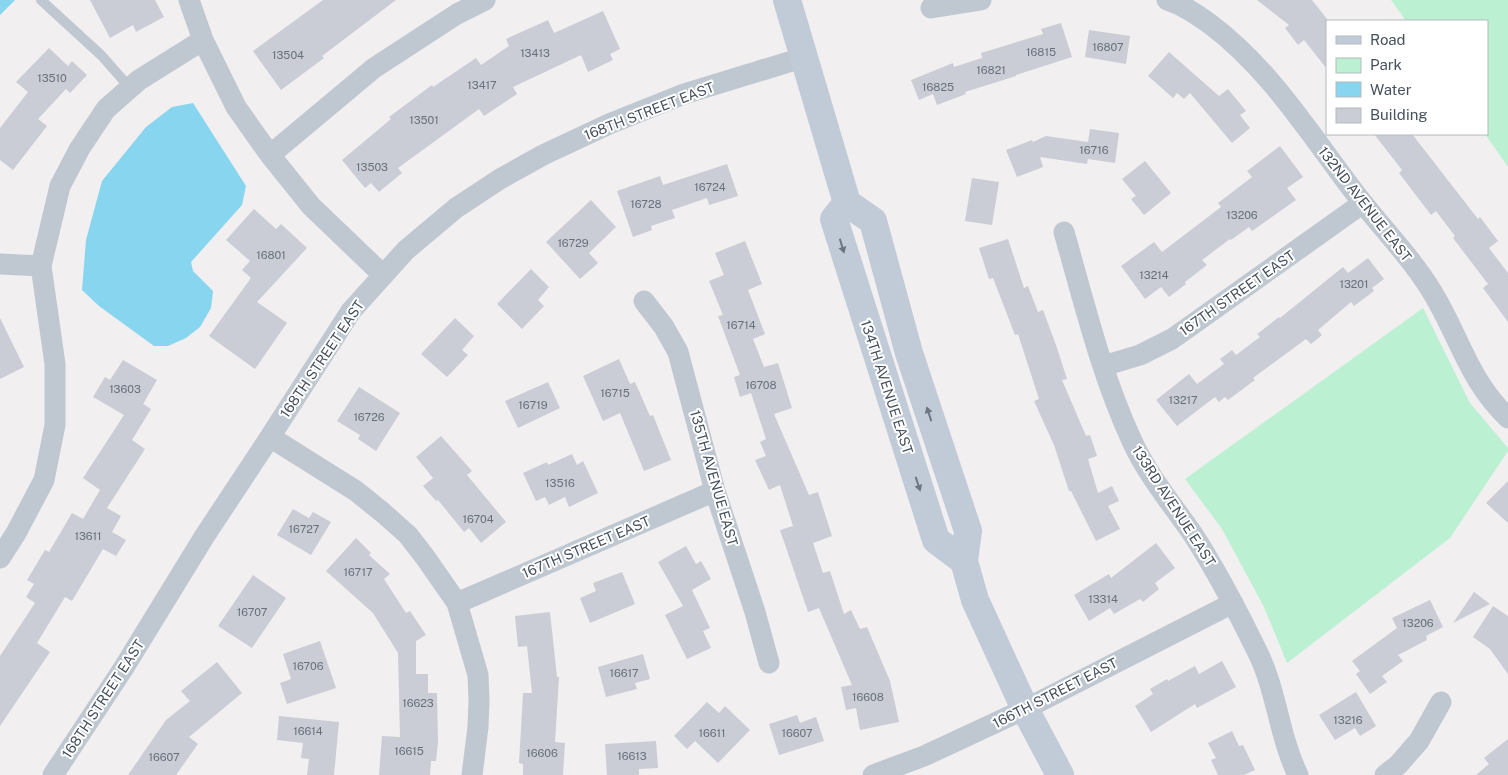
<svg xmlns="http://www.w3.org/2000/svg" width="1508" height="775" font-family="'Public Sans',sans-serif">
	<rect width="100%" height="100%" fill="#f1efef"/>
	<!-- green -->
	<path fill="#bbf1d2" d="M1391,0H1508V167L1485,134H1487V21H1406Z
		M1423,308L1470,403L1508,448V451L1450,538L1287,663L1264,607L1222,529L1185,479Z"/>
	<!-- water -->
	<path fill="#87d5ef" d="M0,0H15L0,15Z
		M193,103L246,186L242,205L191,262L193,271L213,291L211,308L200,327L186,338L168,346H154L99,306L82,290L86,240L102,181L146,127L172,107Z"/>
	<!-- building -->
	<path fill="#cacdd5" d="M90,0H155L164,17L136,32L133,25L110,38Z
		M323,0H396L322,56L324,58L281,90L253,51Z
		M1257,0H1312L1327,19V69L1304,40L1298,45L1285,28L1289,25Z
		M603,11L620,49L610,54L613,60L588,72L581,55L513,87L517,94L484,116L479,109L398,168L402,173L379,192L371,183L365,188L342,160L391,119L389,117L432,85L433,87L476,58L481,65L509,46L506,39L548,20L554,33Z
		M1061,23L1072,57L1016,75V76L965,92L966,94L937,105L933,94L919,100L911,80L953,63L954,67L982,58L981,53L1043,34L1041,29Z
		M1089,30L1130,36L1126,64L1085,57Z
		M49,48L68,66L72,61L87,75L70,93L66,89L38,119L47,126L13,170L0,160V128L28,92L16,82Z
		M1169,52L1219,96L1228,89L1246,111L1240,115L1250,128L1232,143L1190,93L1184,99L1177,93L1173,98L1148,76Z
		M1090,129L1119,133L1115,163L1088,159L1087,164L1040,157L1043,167L1017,177L1006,150L1032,140L1033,142L1046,136L1088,142Z
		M1374,134H1412L1478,219L1480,217L1498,241L1489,248L1508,273V322L1483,288L1488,284L1453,238L1455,236L1436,211L1431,215L1399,173L1402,170Z
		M1280,146L1303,177L1287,188L1296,200L1252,231L1249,227L1231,240L1230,239L1202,260L1207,265L1185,282L1186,284L1169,297L1161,287L1145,299L1121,266L1154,242L1162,252L1221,207L1218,203L1252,177L1247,171Z
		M1145,161L1171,193L1144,215L1131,199L1136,196L1122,179Z
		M727,164L738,196L709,205L707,198L672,210L675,218L651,226L652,230L633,237L617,191L660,176L663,185Z
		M972,178L999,182L992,225L965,221Z
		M591,200L616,227L589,253L598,263L580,279L546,242Z
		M254,209L276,229L281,224L307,248L257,302L287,323L255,369L209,336L251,278L242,270L250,261L226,240Z
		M1008,239L1024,288L1028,286L1038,312L1043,310L1056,345L1067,379L1062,380L1086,436L1090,435L1097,456L1088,459L1098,493L1112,486L1119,501L1108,506L1120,529L1096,541L1071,491H1069L1054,445L1034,401L1039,399L1018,334L1015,335L993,278L989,279L979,248Z
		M745,241L762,284L748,290L765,334L753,339L764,367L778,363L792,408L774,414L809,495L818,492L832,536L813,543L823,573L830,571L844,614L851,610L860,629L867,627L890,681L899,722L860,730L856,708L846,710L841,687L852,685L819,608L808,612L780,530L793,526L780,485L769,490L755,460L766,456L760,442L766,439L751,393L740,397L734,377L740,375L718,316L723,315L709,281L724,275L715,253Z
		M1368,258L1384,279L1372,288L1374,291L1354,306L1351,302L1318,330L1322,335L1311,344L1306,339L1253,378L1255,380L1228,400L1225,397L1219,402L1215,397L1177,426L1156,400L1189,374L1197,384L1224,364L1220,359L1232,350L1236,355L1260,337L1257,334L1279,317L1280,318L1343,267L1348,273Z
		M531,269L549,287L538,300L544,306L522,329L497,304Z
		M0,318L24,367L0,379Z
		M455,318L474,336L462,350L468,355L447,377L421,354Z
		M619,359L630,384L635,382L650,416L653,415L671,460L644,471L620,413L603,421L583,376Z
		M123,360L157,380L143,404L151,409L132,440L145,449L107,508L121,516L112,532L126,540L116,556L103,549L72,601L65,597L37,643L50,652L0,726V656L35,603L26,597L34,584L27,580L45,550L49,552L72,513L83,519L100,490L83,478L124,415L93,397L105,377L110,380Z
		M548,382L560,408L518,428L505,401Z
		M359,387L400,413L376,451L358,439L360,435L337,421Z
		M441,436L472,471L467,475L506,522L481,543L469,528L464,532L438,500L436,501L423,486L433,478L416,457Z
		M572,454L577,465L583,461L598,493L569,507L565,497L549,505L545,497L536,501L523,473L547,462L548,465Z
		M1508,481V523L1486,503Z
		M293,509L309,518L313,512L331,522L311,555L277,535Z
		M356,538L371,553L369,555L390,574L384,579L406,613L410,611L426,635L416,641V674H428V693H437L438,742L436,761H431L430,775H379L382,736L400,737L398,653L373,613L326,571Z
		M1156,543L1175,568L1155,583L1159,589L1143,602L1140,599L1114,614L1110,608L1089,621L1074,595L1109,574L1111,578Z
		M686,546L696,564L701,561L711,579L692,590L710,628L703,631L711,648L687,659L665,615L683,606L658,562Z
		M622,572L635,604L590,623L580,598L596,591L593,583Z
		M253,575L286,598L252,648L218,626Z
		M1474,592L1490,604L1453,623Z
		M1430,600L1443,627L1426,636L1427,640L1398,655L1403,661L1382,676L1387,682L1370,694L1356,674L1360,671L1352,661L1397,628L1392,618Z
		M1493,606L1508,616V674L1490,649L1473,637Z
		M550,612L557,677H559L555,742L565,743L563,775H523V764L519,763L523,693H532L527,646L518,647L515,616Z
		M320,641L336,688L287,704L280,683L291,679L283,654Z
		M643,654L650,679L635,683L637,689L606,697L598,667Z
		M1222,661L1236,687L1197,708L1195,704L1151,732L1135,706L1153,694L1150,689L1167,679L1168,681L1195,666L1199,674Z
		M217,662L242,693L189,737L198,744L176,775H128L166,720L190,701L181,691Z
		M1356,692L1376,726L1360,736L1355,728L1335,740L1319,715Z
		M707,702L719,713L725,706L750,730L718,763L695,741L687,749L674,736Z
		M797,715L800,723L816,717L824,741L779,755L769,724Z
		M279,716L339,722L334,775H307L309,759L301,758L303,743L277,740Z
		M1232,731L1239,746L1243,745L1255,770L1244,775H1218L1211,760L1216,758L1208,743Z
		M1508,739V775H1476L1489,764L1484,758Z
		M656,741L658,768L639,769V775H607L605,744Z"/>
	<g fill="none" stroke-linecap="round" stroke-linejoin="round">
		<!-- lane -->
		<path stroke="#bfc8d1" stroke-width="10" d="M41,0L102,56L130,88"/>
		<!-- street -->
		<path stroke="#bfc8d1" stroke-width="21" d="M189,0L203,40L236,107L270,155L311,206L383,275
			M1167,0C1183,5 1196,14 1210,24C1273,71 1314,141 1362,202C1388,235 1418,265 1438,302C1462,345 1471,382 1508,418
			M931,8L981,0
			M270,155L374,68L457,14L485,0
			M1064,232C1084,302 1101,374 1132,441C1147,474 1171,503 1192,533C1217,571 1238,612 1258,653C1277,692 1279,736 1298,775
			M0,264L41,266
			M644,301L664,327L678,352L715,491L755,612L769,663
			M1103,366L1140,355L1172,339L1363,203
			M270,437L356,491L382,512L408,535L425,557L457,603L478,675L479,700L478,727L472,775
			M0,558L16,533L44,480L55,425V364L41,266L60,186L80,148L106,109L139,80L203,40
			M457,603L715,491
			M53,775L123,669L204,537L270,437L351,311L406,250L456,208L500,179L543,155L609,124L684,94L805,57
			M873,775L924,756L1025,709L1233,603
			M1385,775L1398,765L1419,741L1441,702"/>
		<!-- secondary -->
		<path stroke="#c1cbd8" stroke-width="28" d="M787,0L847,203L873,221L909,353L968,531L964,561L975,600L1025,709L1060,775
			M847,203L834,219L936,540L964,561"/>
	</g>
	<!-- one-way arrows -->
	<defs><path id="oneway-solid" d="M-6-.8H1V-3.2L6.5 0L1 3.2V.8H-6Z" transform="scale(1.25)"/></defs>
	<g fill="#6b7682">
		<use href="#oneway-solid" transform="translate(842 246) rotate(73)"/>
		<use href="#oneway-solid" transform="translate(929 414) rotate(-108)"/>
		<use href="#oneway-solid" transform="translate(918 484) rotate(72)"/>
	</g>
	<g text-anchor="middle" stroke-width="4" stroke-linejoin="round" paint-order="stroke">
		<!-- number labels -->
		<g font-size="11" fill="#67707b">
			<text x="1108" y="51">16807</text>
			<text x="1041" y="56">16815</text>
			<text x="535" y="57">13413</text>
			<text x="288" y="59">13504</text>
			<text x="991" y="74">16821</text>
			<text x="52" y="82">13510</text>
			<text x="482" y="89">13417</text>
			<text x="938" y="91">16825</text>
			<text x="424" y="124">13501</text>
			<text x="1094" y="154">16716</text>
			<text x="372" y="171">13503</text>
			<text x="710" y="191">16724</text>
			<text x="646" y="208">16728</text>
			<text x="1242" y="219">13206</text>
			<text x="573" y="247">16729</text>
			<text x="271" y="259">16801</text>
			<text x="1154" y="279">13214</text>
			<text x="1354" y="288">13201</text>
			<text x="741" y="329">16714</text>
			<text x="761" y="389">16708</text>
			<text x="125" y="393">13603</text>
			<text x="615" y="397">16715</text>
			<text x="1183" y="404">13217</text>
			<text x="533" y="409">16719</text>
			<text x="369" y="421">16726</text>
			<text x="560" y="487">13516</text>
			<text x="478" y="523">16704</text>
			<text x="304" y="533">16727</text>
			<text x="88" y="540">13611</text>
			<text x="358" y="576">16717</text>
			<text x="1103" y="603">13314</text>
			<text x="252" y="616">16707</text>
			<text x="1418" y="627">13206</text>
			<text x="308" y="670">16706</text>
			<text x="624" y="677">16617</text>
			<text x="868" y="701">16608</text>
			<text x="418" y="707">16623</text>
			<text x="1348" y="724">13216</text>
			<text x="308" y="735">16614</text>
			<text x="712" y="737">16611</text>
			<text x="797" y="737">16607</text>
			<text x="409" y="755">16615</text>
			<text x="542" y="757">16606</text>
			<text x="632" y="760">16613</text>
			<text x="164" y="761">16607</text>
		</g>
		<!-- street labels -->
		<g font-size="14" fill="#46515d" stroke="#fff">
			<text transform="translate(649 111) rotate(-21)" y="5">168TH STREET EAST</text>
			<text transform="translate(1365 204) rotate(52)" y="5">132ND AVENUE EAST</text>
			<text transform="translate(1237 293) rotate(-35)" y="5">167TH STREET EAST</text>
			<text transform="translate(322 359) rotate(-56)" y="5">168TH STREET EAST</text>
			<text transform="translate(887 387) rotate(72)" y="5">134TH AVENUE EAST</text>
			<text transform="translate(714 478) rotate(74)" y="5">135TH AVENUE EAST</text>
			<text transform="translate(1174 506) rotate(57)" y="5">133RD AVENUE EAST</text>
			<text transform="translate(586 547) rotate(-23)" y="5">167TH STREET EAST</text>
			<text transform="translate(1055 693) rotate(-27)" y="5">166TH STREET EAST</text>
			<text transform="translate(103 699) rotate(-57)" y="5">168TH STREET EAST</text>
		</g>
	</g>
	<!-- legend -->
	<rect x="1326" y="20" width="162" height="115" fill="#ffffff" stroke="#b5b9be"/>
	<rect x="1336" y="36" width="25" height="8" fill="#c1cbd8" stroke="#b5b9be"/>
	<text x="1370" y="45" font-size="15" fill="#46515d">Road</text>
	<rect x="1336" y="58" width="25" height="15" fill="#bbf1d2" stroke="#b5b9be"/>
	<text x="1370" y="70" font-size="15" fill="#46515d">Park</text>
	<rect x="1336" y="82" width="25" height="15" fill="#87d5ef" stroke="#b5b9be"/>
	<text x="1370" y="95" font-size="15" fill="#46515d">Water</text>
	<rect x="1336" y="108" width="25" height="15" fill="#cacdd5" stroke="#b5b9be"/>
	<text x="1370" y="120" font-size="15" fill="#46515d">Building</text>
</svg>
